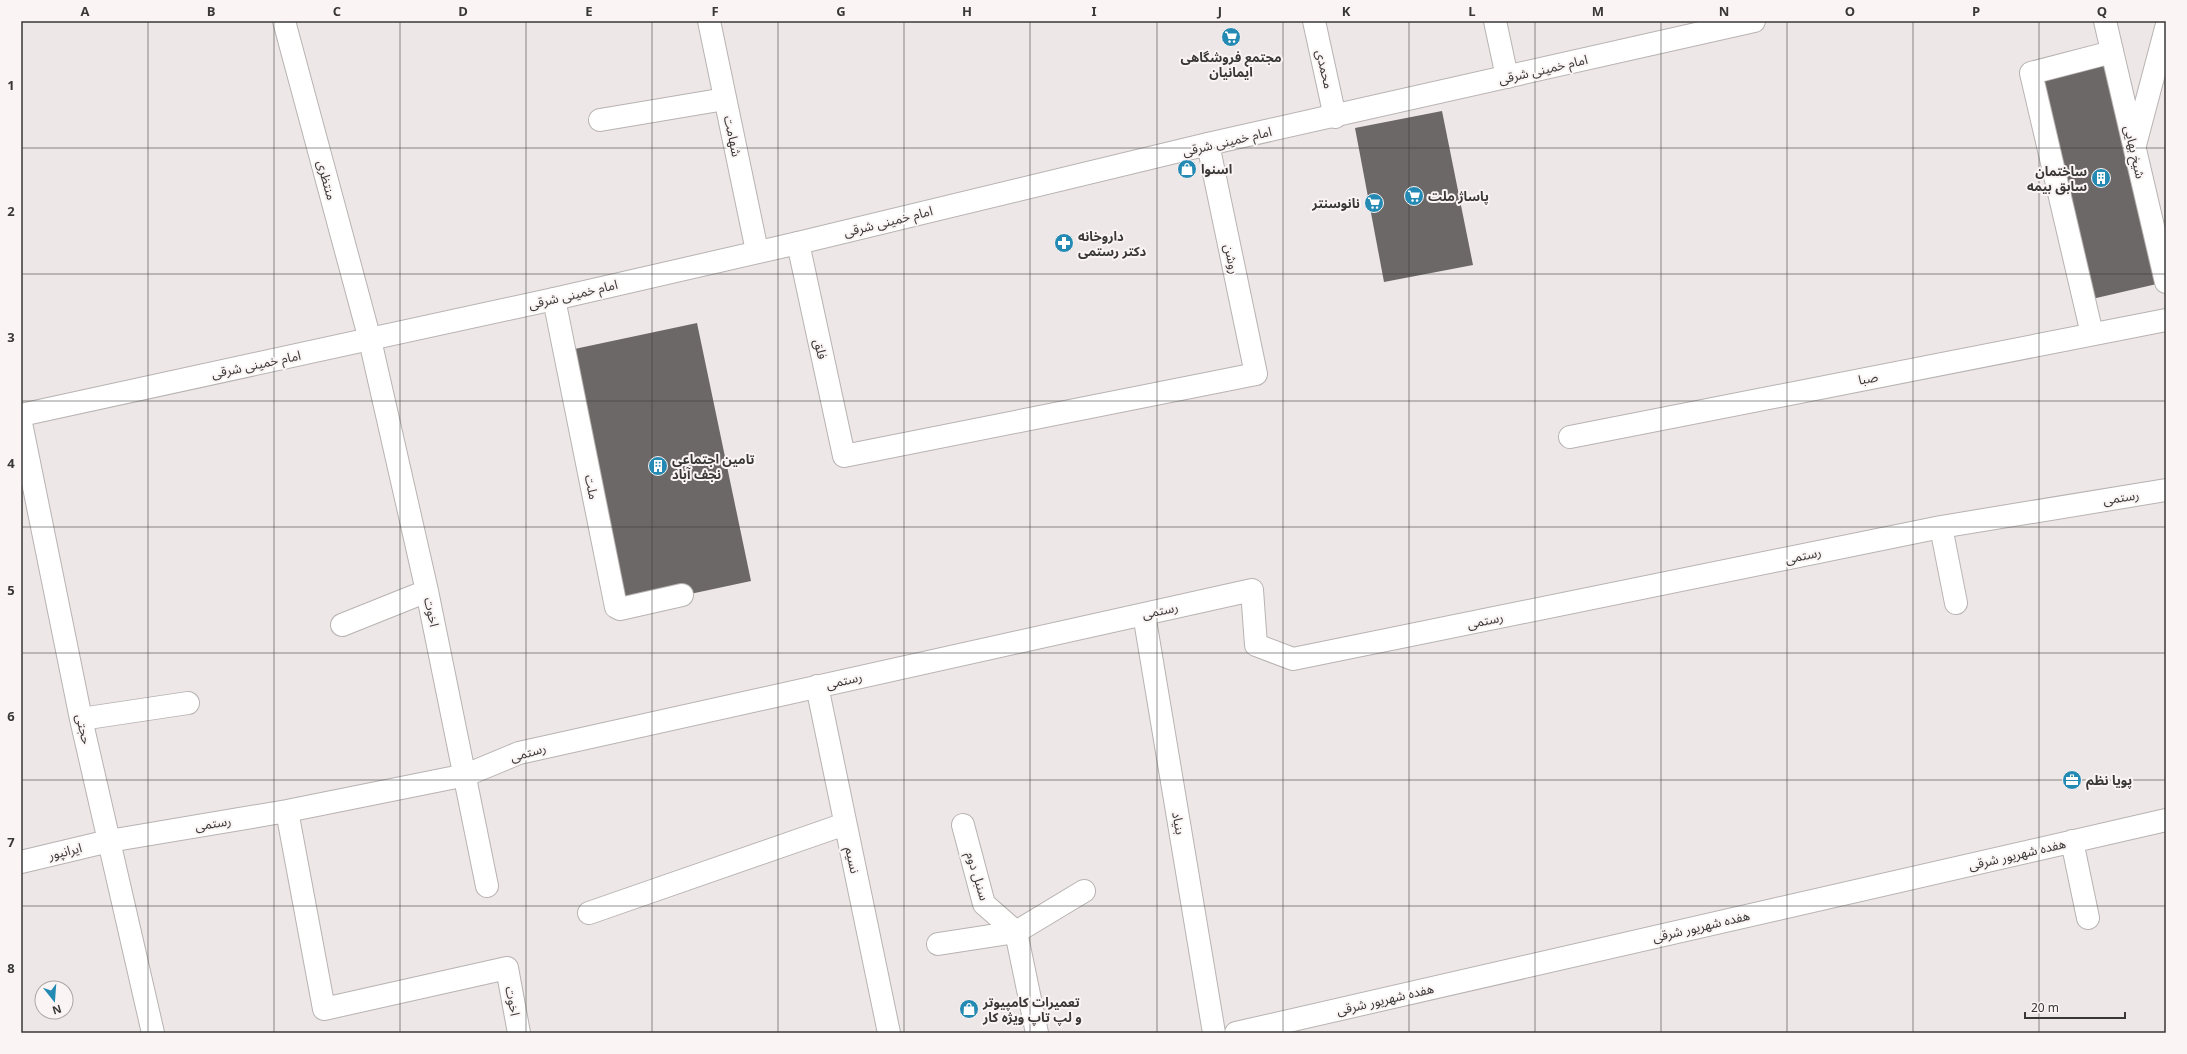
<svg xmlns="http://www.w3.org/2000/svg" width="2187" height="1054" font-family="Georgia,'Noto Sans Arabic',serif">
	<rect width="100%" height="100%" fill="#ede7e7"/>
	<!-- building -->
	<path fill="#6d6868" d="M2108,57L2161,283L2092,299L2041,74Z
		M1442,111L1473,265L1384,282L1355,128Z
		M697,323L751,581L620,609L565,351Z"/>
	<g fill="none" stroke-linecap="round" stroke-linejoin="round">
		<!-- minor casing -->
		<g stroke="#b8b3b2" stroke-width="24">
			<path id="minor" d="M284,21L370,340L427,591L487,886
				M709,21L757,251
				M1314,21L1335,117
				M1495,21L1507,77
				M600,120L725,99
				M798,243L844,456L1256,374L1208,144
				M554,299L616,607L620,609L682,595
				M2092,334L2031,73L2112,52
				M21,423L81,719L153,1033
				M1570,437L2166,320
				M1941,527L1956,603
				M1144,614L1214,1033
				M342,625L427,591
				M817,686L889,1033
				M81,719L188,703
				M287,811L324,1009L507,968L519,1033
				M963,825L984,904L1016,932L1037,1033
				M2072,841L2088,918
				M21,862L109,841L287,811L466,775L519,753L1252,590L1256,645L1293,659L1941,527L2166,490
				M589,913L845,824
				M938,944L1016,932L1084,891
				M1236,1033L2166,820"/>
		</g>
		<!-- major casing -->
		<g stroke="#b8b3b2" stroke-width="24">
			<path id="major" d="M2105,21L2166,282
				M2135,145L2166,28
				M21,415L554,299L798,243L1208,144L1754,21"/>
		</g>
		<!-- minor -->
		<use href="#minor" stroke="#fff" stroke-width="22"/>
		<!-- major -->
		<use href="#major" stroke="#fff" stroke-width="22"/>
	</g>
	<!-- grid -->
	<path fill="none" stroke="#393737" stroke-width="1" stroke-opacity="0.55" d="M148,21V1033M274,21V1033M400,21V1033M526,21V1033M652,21V1033M778,21V1033M904,21V1033M1030,21V1033M1157,21V1033M1283,21V1033M1409,21V1033M1535,21V1033M1661,21V1033M1787,21V1033M1913,21V1033M2039,21V1033M21,148H2166M21,274H2166M21,401H2166M21,527H2166M21,653H2166M21,780H2166M21,906H2166"/>
	<!-- icons -->
	<defs>
		<g id="supermarket-disc" transform="scale(1)"><circle r="9.5" fill="#248ab3" stroke="#faf4f4"/><path d="M-6-5.5h2.5l.6 2H6L4.5 2H-2.5L-4.4-4H-6ZM-1.5 3.2a1.3 1.3 0 1 0 .1 0ZM3 3.2a1.3 1.3 0 1 0 .1 0Z" fill="#fff"/></g>
		<g id="shop-disc" transform="scale(1)"><circle r="9.5" fill="#248ab3" stroke="#faf4f4"/><path d="M-5-2.5h2.3a2.7 3.5 0 0 1 5.4 0H5L5.5 6h-11ZM-1.5-2.5h3a1.5 2.3 0 0 0-3 0Z" fill="#fff"/></g>
		<g id="building-disc" transform="scale(1)"><circle r="9.5" fill="#248ab3" stroke="#faf4f4"/><path d="M-4-6H4V6H1V3H-1V6H-4ZM-2.5-4.3h1.7v1.8h-1.7ZM.8-4.3h1.7v1.8H.8ZM-2.5-1h1.7V.8h-1.7ZM.8-1h1.7V.8H.8Z" fill="#fff"/></g>
		<g id="pharmacy-disc" transform="scale(1)"><circle r="9.5" fill="#248ab3" stroke="#faf4f4"/><path d="M-2-6h4v4h4v4h-4v4h-4v-4h-4v-4h4Z" fill="#fff"/></g>
		<g id="office-disc" transform="scale(1)"><circle r="9.5" fill="#248ab3" stroke="#faf4f4"/><path d="M-6-3h4V-5.5h4V-3h4V5H-6ZM-1-4.5V-3h2v-1.5ZM-6 0V1H6V0Z" fill="#fff"/></g>
	</defs>
	<g fill-rule="evenodd">
		<use href="#supermarket-disc" x="1231" y="37"/>
		<use href="#shop-disc" x="1187" y="169"/>
		<use href="#building-disc" x="2101" y="178"/>
		<use href="#supermarket-disc" x="1414" y="196"/>
		<use href="#supermarket-disc" x="1374" y="203"/>
		<use href="#pharmacy-disc" x="1064" y="243"/>
		<use href="#building-disc" x="658" y="466"/>
		<use href="#office-disc" x="2072" y="780"/>
		<use href="#shop-disc" x="969" y="1009"/>
	</g>
	<g text-anchor="middle" stroke-width="4" stroke-linejoin="round" paint-order="stroke">
		<!-- poi labels -->
		<g font-size="13" font-weight="bold" fill="#393737" stroke="#faf4f4" text-anchor="start">
			<text x="1231" y="62" text-anchor="middle">مجتمع فروشگاهی<tspan x="1231" dy="15">ایمانیان</tspan></text>
			<text x="1201" y="174">اسنوا</text>
			<text x="2087" y="176" text-anchor="end">ساختمان<tspan x="2087" dy="15">سابق بیمه</tspan></text>
			<text x="1428" y="201">پاساژ ملت</text>
			<text x="1360" y="208" text-anchor="end">نانوسنتر</text>
			<text x="1078" y="241">داروخانه<tspan x="1078" dy="15">دکتر رستمی</tspan></text>
			<text x="672" y="464">تامین اجتماعی<tspan x="672" dy="15">نجف آباد</tspan></text>
			<text x="2086" y="785">پویا نظم</text>
			<text x="983" y="1007">تعمیرات کامپیوتر<tspan x="983" dy="15">و لپ تاپ ویژه کار</tspan></text>
		</g>
		<!-- street labels -->
		<g font-size="13" fill="#393737" stroke="#faf4f4">
			<text transform="translate(1325 69) rotate(77)" y="5">محمدی</text>
			<text transform="translate(1543 69) rotate(-13)" y="5">امام خمینی شرقی</text>
			<text transform="translate(733 136) rotate(78)" y="5">شهامت</text>
			<text transform="translate(1227 141) rotate(-13)" y="5">امام خمینی شرقی</text>
			<text transform="translate(2135 152) rotate(77)" y="5">شیخ بهایی</text>
			<text transform="translate(327 180) rotate(75)" y="5">منتظری</text>
			<text transform="translate(888 221) rotate(-14)" y="5">امام خمینی شرقی</text>
			<text transform="translate(1232 259) rotate(78)" y="5">روشن</text>
			<text transform="translate(573 294) rotate(-13)" y="5">امام خمینی شرقی</text>
			<text transform="translate(821 349) rotate(78)" y="5">فلق</text>
			<text transform="translate(256 364) rotate(-12)" y="5">امام خمینی شرقی</text>
			<text transform="translate(1868 378) rotate(-11)" y="5">صبا</text>
			<text transform="translate(592 487) rotate(79)" y="5">ملت</text>
			<text transform="translate(2121 497) rotate(-9)" y="5">رستمی</text>
			<text transform="translate(1803 555) rotate(-12)" y="5">رستمی</text>
			<text transform="translate(1160 610) rotate(-12)" y="5">رستمی</text>
			<text transform="translate(432 612) rotate(78)" y="5">اخوت</text>
			<text transform="translate(1485 620) rotate(-12)" y="5">رستمی</text>
			<text transform="translate(844 680) rotate(-13)" y="5">رستمی</text>
			<text transform="translate(84 729) rotate(77)" y="5">حجتی</text>
			<text transform="translate(528 752) rotate(-16)" y="5">رستمی</text>
			<text transform="translate(213 823) rotate(-9)" y="5">رستمی</text>
			<text transform="translate(1179 823) rotate(80)" y="5">بنیاد</text>
			<text transform="translate(65 851) rotate(-14)" y="5">ایرانپور</text>
			<text transform="translate(2017 854) rotate(-13)" y="5">هفده شهریور شرقی</text>
			<text transform="translate(853 860) rotate(78)" y="5">نسیم</text>
			<text transform="translate(978 876) rotate(73)" y="5">سنبل دوم</text>
			<text transform="translate(1701 926) rotate(-13)" y="5">هفده شهریور شرقی</text>
			<text transform="translate(1385 999) rotate(-13)" y="5">هفده شهریور شرقی</text>
			<text transform="translate(513 1001) rotate(79)" y="5">اخوت</text>
		</g>
	</g>
	<!-- border -->
	<rect width="2187" height="1054" fill="none" stroke="#faf4f4" stroke-width="44"/>
	<!-- north arrow -->
	<g transform="translate(54 1000) rotate(163)"><circle r="19" fill="#faf4f4" stroke="#ada8a8"/>
	<path d="M0-3L7 15L0 10L-7 15Z" fill="#248ab3"/>
	<text y="-6" font-size="11" font-weight="bold" text-anchor="middle" fill="#393737">N</text>
	</g>
	<!-- scale -->
	<path d="M2025 1012v6h100v-6" fill="none" stroke="#393737" stroke-width="2"/>
	<text x="2031" y="1012" font-size="12" fill="#393737" stroke="#faf4f4" stroke-width="3" paint-order="stroke">20 m</text>
	<rect x="22" y="22" width="2143" height="1010" fill="none" stroke="#393737" stroke-width="1.5"/>
	<g font-size="13" text-anchor="middle" font-weight="bold" fill="#393737">
		<text x="85" y="16">A</text>
		<text x="211" y="16">B</text>
		<text x="337" y="16">C</text>
		<text x="463" y="16">D</text>
		<text x="589" y="16">E</text>
		<text x="715" y="16">F</text>
		<text x="841" y="16">G</text>
		<text x="967" y="16">H</text>
		<text x="1094" y="16">I</text>
		<text x="1220" y="16">J</text>
		<text x="1346" y="16">K</text>
		<text x="1472" y="16">L</text>
		<text x="1598" y="16">M</text>
		<text x="1724" y="16">N</text>
		<text x="1850" y="16">O</text>
		<text x="1976" y="16">P</text>
		<text x="2102" y="16">Q</text>
		<text x="11" y="90">1</text>
		<text x="11" y="216">2</text>
		<text x="11" y="342">3</text>
		<text x="11" y="468">4</text>
		<text x="11" y="595">5</text>
		<text x="11" y="721">6</text>
		<text x="11" y="847">7</text>
		<text x="11" y="973">8</text>
	</g>
</svg>
